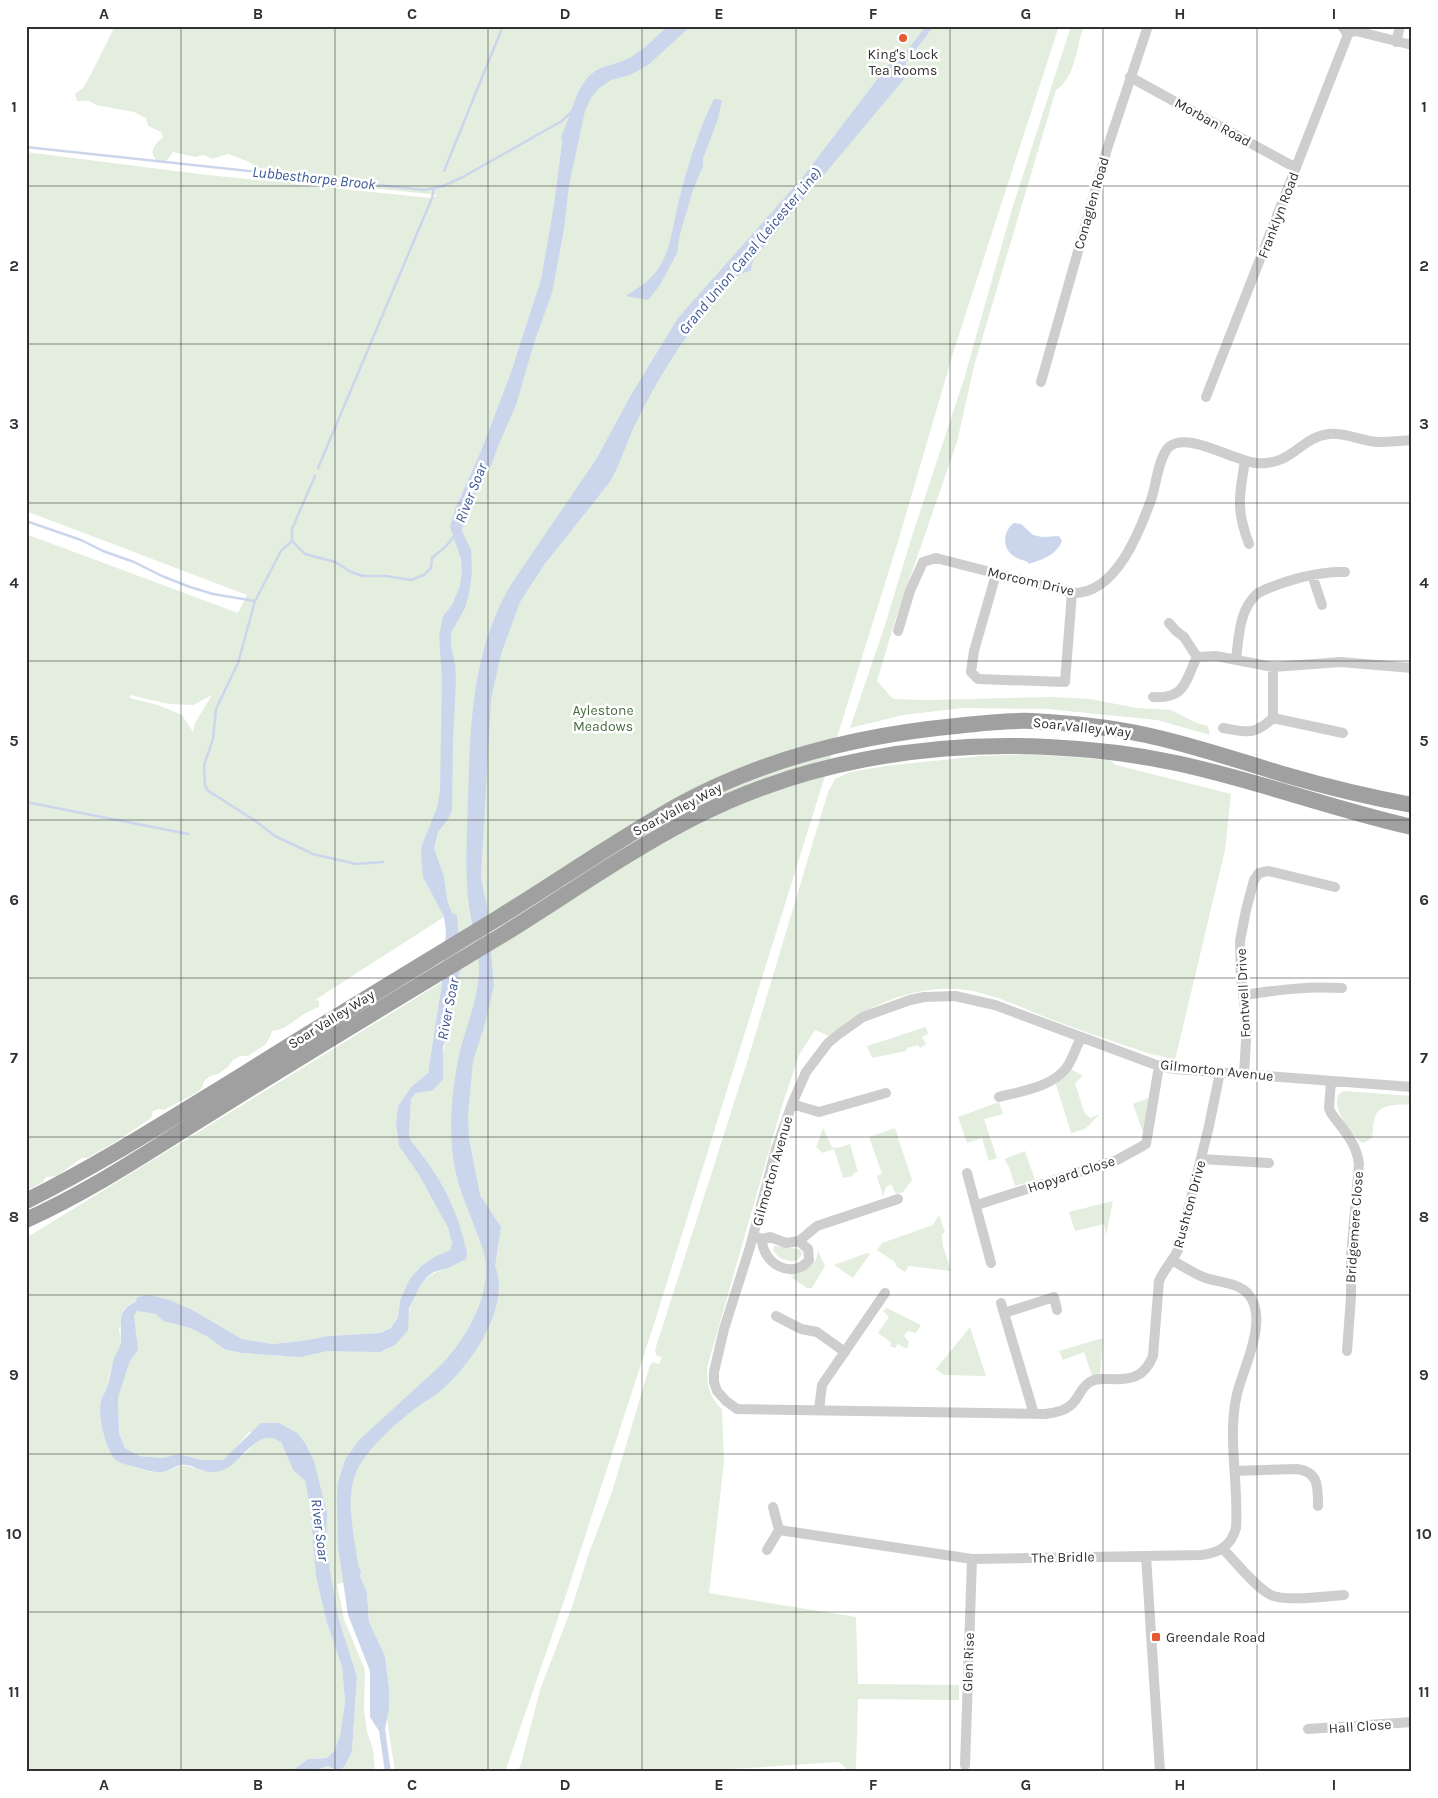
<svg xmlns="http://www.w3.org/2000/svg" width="1438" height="1798" font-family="Karla,sans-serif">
	<rect width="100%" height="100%" fill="#fff"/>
	<!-- green -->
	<path fill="#e3eedf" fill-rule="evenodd" d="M115,26H667C656,37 644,49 631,57C621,63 602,66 595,71C575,84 572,116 561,136L562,142L554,204L541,279L510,375L480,453L455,509L450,527L542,308L580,99L681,26H1059L954,350L897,545L654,1324L566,1595L506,1769L504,1772H395L387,1719L389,1688L385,1656L369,1622L367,1592L362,1580L337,1584L344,1619L365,1670L364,1709L367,1732L373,1749L375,1772H310L328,1766L334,1770L345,1766L352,1751L357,1677L338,1616L297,1436L249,1432L233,1451L223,1460H202L178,1454L163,1458L138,1456L125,1448L119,1433L118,1398L130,1361L133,1356L134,1316L137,1311L157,1314L163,1321L190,1328L208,1337L224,1349L241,1353L284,1356L327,1347L376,1350L409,1314C409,1309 412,1304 414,1299C422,1280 428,1274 448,1268L463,1244L409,1136L411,1099L416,1093L432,1091L447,1038V1026L451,1003L461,968L450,916L423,877L444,917L315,1000L319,1001V1007C314,1009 308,1011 304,1014C293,1021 285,1030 272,1031L270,1037L265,1045L248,1056H240L233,1060L228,1067L218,1074L210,1076L204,1081L202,1088L196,1093L164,1110L159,1109L153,1111L151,1118L117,1141L87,1158H82L57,1176L46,1177L43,1182L26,1191V534L238,613L247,595L26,511V152L207,175L281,182L247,161L228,154L212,159L204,155L195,157L173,152L167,160L160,163C147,153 153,146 163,137L161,132L148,126L146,118L134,112L96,105L89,101H77L75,94L83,88L91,74ZM309,173L320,180L331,183L341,177C348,180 353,185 360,187L438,195L432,198L291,184L298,182ZM130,695L169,704L193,705L212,695L195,723L193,732L182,715L158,705L130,698Z
		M1071,26H1084C1076,46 1076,78 1056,90L974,366L957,442L895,621L877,681L893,699L928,700L1052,697L1090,699L1137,708L1171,710L1197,723L1208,726L1210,735L1157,720L1047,709L963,708L903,715L850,728L884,628L913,533L964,379L1012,209Z
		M1031,754L1109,760L1116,765L1231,794L1225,850L1175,1060L1150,1053L1165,1059C1128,1046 1090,1034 1053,1020C1027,1010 994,994 967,990C917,983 867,1005 829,1036L815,1030L799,1055L781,1109L707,1368C707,1385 709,1397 722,1409L724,1462L709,1593L856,1617L858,1684L959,1685V1700L858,1699L856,1769L963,1772H850L839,1762L686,1772H517L521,1764L540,1690L573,1604L589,1553L612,1492L650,1365L653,1362L659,1364L662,1357L657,1356L655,1350L748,1059L828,792L835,779L850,772L886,766L980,756Z
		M442,982L428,1073L412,1086L398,1106L396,1124L399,1146L419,1175L448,1228L452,1243L450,1250L434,1257L421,1266L409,1280L400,1300L398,1317L391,1328L380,1333L328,1336L301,1341L274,1344L242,1339L217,1325L136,1302L129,1304L123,1310L119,1330L121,1339L120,1347L111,1368L107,1386L100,1402L117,1460C128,1464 151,1475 163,1472C175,1470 180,1461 193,1468L244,1455L260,1438L270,1437L281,1442L293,1470L305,1481L310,1507L316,1577L327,1623L342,1667L345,1702L340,1736L334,1751L327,1758L308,1759L290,1772H26V1238Z
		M926,1027L928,1034L922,1037L926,1044L920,1048L918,1045L907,1048L906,1051L872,1058L867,1046Z
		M1067,1067L1083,1076L1075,1083L1084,1112L1090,1118L1100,1114L1085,1129L1071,1133L1054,1078Z
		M1344,1091L1412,1096V1105C1400,1104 1379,1104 1375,1117C1373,1123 1373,1131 1372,1138L1363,1143C1352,1138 1324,1098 1344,1091Z
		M1151,1097L1145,1138L1133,1104Z
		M999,1102L1003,1114L984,1119L997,1158L989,1161L982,1138L967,1143L958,1117Z
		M823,1128L832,1147L836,1148L850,1144L858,1172L853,1173V1176L843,1178L834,1149L823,1153L816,1147Z
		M895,1128L912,1180L903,1192L896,1194L891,1184L886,1187L883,1197L877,1176L882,1174L869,1137Z
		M1025,1151L1035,1180L1015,1186L1009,1167L1004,1159Z
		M1113,1201L1106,1235L1104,1224L1075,1231L1069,1212Z
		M939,1215L945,1232L942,1234L943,1246L951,1271L909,1266L905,1272L896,1266L895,1262L877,1250L882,1243L933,1225Z
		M774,1246L798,1249L802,1252V1255L796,1261C787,1262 777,1258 773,1250Z
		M818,1251L825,1266L812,1288H807L792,1278L795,1273C810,1267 815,1267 818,1251Z
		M867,1253L870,1254L853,1278L834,1265Z
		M887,1308L921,1325L916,1333L908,1331L904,1336L909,1342L907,1349L898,1344L895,1348L890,1346L891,1342L878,1333L889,1317L883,1311Z
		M970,1327L986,1376L944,1375L936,1369Z
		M1103,1338L1100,1376L1093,1378L1084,1352L1063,1360L1059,1351Z"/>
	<!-- water -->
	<path fill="#cbd6ed" d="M667,26H691L648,65L630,75L611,80L598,89L591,98L585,111L569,185L564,229L552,293L535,340L516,405L498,446L491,466L464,516L462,531L471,550L472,572L469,594L465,608L451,633V647L455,664L456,680L453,741L452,810L448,819L438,832L434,848L444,877L447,900L452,913L457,915L461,968L451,1003L447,1026V1038L443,1047V1079L432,1091L416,1093L411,1099L409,1136L412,1142C441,1178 457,1207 467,1253L466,1259L448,1268L434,1272L427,1277L420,1286L409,1309L408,1330L395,1345L380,1352L328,1351L300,1357L241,1353L224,1349L208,1337L190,1328L163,1321L156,1314L137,1311L134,1316L138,1350L130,1361L118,1398L119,1433L125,1448L139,1456L163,1458L178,1454L202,1460H223L261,1423H279L297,1433L305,1443L314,1461L327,1513L326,1542L331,1577L338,1616L357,1677L352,1751L345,1766L338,1771L328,1766L310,1772H290L308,1759L327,1758L334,1751L340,1736L345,1702L342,1667L327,1623L316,1577L310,1507L305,1481L293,1470L281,1442C278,1441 274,1438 271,1438C255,1434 238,1465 223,1470C208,1476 199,1467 186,1465C177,1463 170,1472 161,1472C153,1473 143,1469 135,1467C130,1465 122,1464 117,1461C106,1453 97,1413 101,1400C102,1396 106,1391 107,1387C111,1376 111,1365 116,1354C119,1349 121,1345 121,1340C121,1324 117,1308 136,1302L137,1297L149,1295L170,1300L194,1311L242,1339L273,1344L301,1341L328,1336L380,1333L391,1328L398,1317L400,1300L409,1280L421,1266L434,1257L450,1250L452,1243L448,1228L419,1175L399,1146L396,1124L398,1106L412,1086L428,1073L442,982L446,931L444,917L423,877L421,854L422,845L437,808L440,790L442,679L439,636L443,616L452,605L460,586L462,570L461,559L450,527L455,509L480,453L510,375L541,279L554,204L562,142L561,136C572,116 575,84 595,71C602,66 621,63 631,57C644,49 656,37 667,26Z
		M926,26H934L906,62V73L904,79L755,257L752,263L751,271C734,273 728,286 717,298C683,337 656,381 634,427C625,446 620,466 609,483L544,565L520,602L501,654L491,699L481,878L487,907L494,986L485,1024L473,1061L468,1114L469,1139L480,1195L501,1227L495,1266C512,1308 469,1368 438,1393C431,1399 423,1402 416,1408C396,1423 364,1451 355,1475C345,1502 355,1538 358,1565L361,1571L360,1576L367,1592L369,1622L385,1656L389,1688V1708L385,1729L391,1772H385L379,1731L370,1717V1671L348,1615L338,1547L337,1494L338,1482L345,1460L359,1440L440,1366C467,1338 494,1292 484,1253C476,1227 462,1199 456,1174C448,1139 451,1099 457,1065C463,1031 480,1000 479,965C478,943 470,920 468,898C465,865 467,832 468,799C470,726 472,652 510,586L597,458L631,395L678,318L802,178L892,60L901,58Z
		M714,99L722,100L718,119L703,159V166L693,190L680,234L677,253L660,285L648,300L626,296C636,289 648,282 656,272C671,252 673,224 679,200C688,165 698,131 714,99Z
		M1014,523L1021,524L1033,535L1042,537L1059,536L1062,541C1056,556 1041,560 1028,564V562C1022,560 1014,558 1009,552C1002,543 1005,529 1014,523Z"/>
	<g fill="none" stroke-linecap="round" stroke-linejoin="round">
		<!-- stream -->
		<path stroke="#cbd6ed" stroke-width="2.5" d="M26,147L424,190L443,186L461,178L562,121L573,110
			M444,171L503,26
			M318,468L432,198L434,189
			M26,521L81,540L103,551L134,562L162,576L190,587L213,594L255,601L281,551L292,541L305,554L335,562L351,572L363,576H386L411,580L424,575L431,568L432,558C440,550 448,547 453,537
			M292,541V529L315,476
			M255,601L238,663L216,709L213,739L204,765L205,785L207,790L254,820L275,836L313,854L356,864L383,862
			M26,802L188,834"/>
		<!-- minor -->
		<path stroke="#cecece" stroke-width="10" d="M1342,26L1347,33L1356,31L1412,45
			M1396,42L1400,26
			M1130,77L1296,168
			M1041,382L1107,149L1148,26
			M1206,397L1347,37V33
			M1245,461C1239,496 1236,510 1249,544
			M996,574L974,651L971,672L978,679L1065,682L1072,593
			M1312,575L1322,605
			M1169,623L1176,631L1184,637L1197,657L1216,656L1273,667L1341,662L1412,668
			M898,631L910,591L923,562L936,558L1072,593C1116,595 1140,531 1152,497C1156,484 1159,456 1169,447C1188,431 1234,461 1256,463C1293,466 1300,437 1329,434C1345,432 1361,441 1377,442C1389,442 1400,441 1412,440
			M1236,659C1239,636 1239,609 1258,593C1282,581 1318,571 1345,572
			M1273,667V718L1343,733
			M1153,697C1186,699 1185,681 1197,657
			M1223,728C1247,732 1254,736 1273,718
			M1244,995C1278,990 1307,986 1342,988
			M1220,1072L1209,1126L1178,1250C1172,1262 1164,1269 1159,1281L1153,1356C1144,1378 1131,1380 1109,1379C1102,1379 1096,1378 1090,1382C1081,1387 1080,1396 1073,1403C1066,1411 1055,1413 1045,1414L737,1409L726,1401L717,1391L714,1382V1372L724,1329L750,1247L776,1149L792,1104L806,1072L828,1043L839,1034L863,1017L910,1000L924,997L955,996L995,1005L1159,1066L1175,1069L1412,1087
			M1244,1074L1247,1024L1241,978L1240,941L1246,910L1254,880L1259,873L1268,871L1335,887
			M1331,1081L1329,1108L1331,1113C1343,1129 1357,1144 1359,1164L1351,1257V1297L1347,1351
			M999,1097C1021,1091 1053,1087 1067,1067C1073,1058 1076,1047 1081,1038
			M792,1104L819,1112L886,1093
			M1201,1159L1269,1163
			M967,1173L991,1263
			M977,1205L1117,1160L1146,1144L1159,1066
			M754,1236L762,1239L770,1237L786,1243L799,1241L817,1226L898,1199
			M762,1239C762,1263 792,1281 809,1260L808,1249L799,1241
			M1001,1303L1034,1414
			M1004,1313L1054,1297L1057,1310
			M776,1316L801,1329L817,1332L845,1352
			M819,1410L822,1385L885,1293
			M1235,1471L1297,1469C1319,1472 1318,1487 1318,1506
			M779,1530L972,1559L1201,1555C1219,1553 1231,1546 1236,1528C1239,1485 1227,1436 1237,1394C1243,1368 1269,1320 1249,1295C1239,1282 1218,1283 1203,1277C1193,1273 1183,1266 1173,1261
			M1223,1549C1235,1561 1256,1588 1271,1595C1286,1602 1326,1596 1344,1595
			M767,1550L779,1530L773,1507
			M1146,1556L1160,1772
			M1308,1729L1412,1722
			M965,1765L972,1559"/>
		<!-- trunk -->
		<path stroke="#a0a0a0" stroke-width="16" d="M26,1201C102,1163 172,1118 244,1074C328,1021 413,970 498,918C558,881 617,840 679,805C763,759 861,735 956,726C982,723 1007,720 1032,721C1071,723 1109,727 1146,735C1193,745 1239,761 1286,775C1327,787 1369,797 1412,805
			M26,1220C91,1191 151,1150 211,1113C308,1052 406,993 504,934C567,895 627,852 693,818C801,762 927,741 1048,747C1091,749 1134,754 1176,763C1256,780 1332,809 1412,827"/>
	</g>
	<!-- grid -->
	<path fill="none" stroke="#313131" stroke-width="1" stroke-opacity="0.55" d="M181,26V1772M335,26V1772M488,26V1772M642,26V1772M796,26V1772M950,26V1772M1103,26V1772M1257,26V1772M26,186H1412M26,344H1412M26,503H1412M26,661H1412M26,820H1412M26,978H1412M26,1137H1412M26,1295H1412M26,1454H1412M26,1612H1412"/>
	<!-- markers -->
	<g fill="#e85932" stroke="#fff" stroke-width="2">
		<circle cx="903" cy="38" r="5"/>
		<rect x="1151" y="1632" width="10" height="10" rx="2.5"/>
	</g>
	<g text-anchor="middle" stroke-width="5" stroke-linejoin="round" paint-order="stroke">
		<!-- poi labels -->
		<g font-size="14" fill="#313131" stroke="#fff">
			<text x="903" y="59">King's Lock<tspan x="903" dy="16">Tea Rooms</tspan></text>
			<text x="1166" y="1642" text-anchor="start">Greendale Road</text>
		</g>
		<!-- street labels -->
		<g font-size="14" fill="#313131" stroke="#fff">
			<text transform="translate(1213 122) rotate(29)" y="5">Morban Road</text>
			<text transform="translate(1091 203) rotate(-74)" y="5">Conaglen Road</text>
			<text transform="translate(1278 215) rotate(-69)" y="5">Franklyn Road</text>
			<text transform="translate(1031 581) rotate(13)" y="5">Morcom Drive</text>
			<text transform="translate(1082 727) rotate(6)" y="5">Soar Valley Way</text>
			<text transform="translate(677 809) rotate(-28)" y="5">Soar Valley Way</text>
			<text transform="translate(1243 993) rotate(-93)" y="5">Fontwell Drive</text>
			<text transform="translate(331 1019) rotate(-32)" y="5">Soar Valley Way</text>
			<text transform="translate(1217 1070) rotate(6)" y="5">Gilmorton Avenue</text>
			<text transform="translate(772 1171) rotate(-74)" y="5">Gilmorton Avenue</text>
			<text transform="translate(1071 1174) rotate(-18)" y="5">Hopyard Close</text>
			<text transform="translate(1189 1204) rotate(-75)" y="5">Rushton Drive</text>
			<text transform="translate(1354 1227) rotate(-86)" y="5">Bridgemere Close</text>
			<text transform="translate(1063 1557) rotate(-1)" y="5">The Bridle</text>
			<text transform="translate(968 1662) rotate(-88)" y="5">Glen Rise</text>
			<text transform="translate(1360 1726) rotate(-4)" y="5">Hall Close</text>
		</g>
		<!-- park labels -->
		<g font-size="14" fill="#466e3d" stroke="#fff">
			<text x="603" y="715">Aylestone<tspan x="603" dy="16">Meadows</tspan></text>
		</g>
		<!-- water labels -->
		<g font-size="15" font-style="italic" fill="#3c5996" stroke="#fff">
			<text transform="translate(314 178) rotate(6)" y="5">Lubbesthorpe Brook</text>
			<text transform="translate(750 251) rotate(-50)" y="5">Grand Union Canal (Leicester Line)</text>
			<text transform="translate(471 493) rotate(-68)" y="5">River Soar</text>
			<text transform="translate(448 1009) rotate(-79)" y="5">River Soar</text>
			<text transform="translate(320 1530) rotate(83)" y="5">River Soar</text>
		</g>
	</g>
	<!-- border -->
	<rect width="1438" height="1798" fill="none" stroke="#ffffff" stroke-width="55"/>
	<rect x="28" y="28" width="1382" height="1742" fill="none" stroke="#313131" stroke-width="2"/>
	<g font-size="16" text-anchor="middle" font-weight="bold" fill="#313131">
		<text x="104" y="19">A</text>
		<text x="258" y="19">B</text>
		<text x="412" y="19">C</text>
		<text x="565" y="19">D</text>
		<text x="719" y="19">E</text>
		<text x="873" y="19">F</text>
		<text x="1026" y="19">G</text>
		<text x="1180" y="19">H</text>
		<text x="1334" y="19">I</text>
		<text x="14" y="112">1</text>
		<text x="1424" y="112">1</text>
		<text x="14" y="271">2</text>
		<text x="1424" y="271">2</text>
		<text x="14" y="429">3</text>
		<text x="1424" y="429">3</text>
		<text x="14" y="588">4</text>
		<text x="1424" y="588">4</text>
		<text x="14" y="746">5</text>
		<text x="1424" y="746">5</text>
		<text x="14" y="905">6</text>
		<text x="1424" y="905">6</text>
		<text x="14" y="1063">7</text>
		<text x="1424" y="1063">7</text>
		<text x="14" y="1222">8</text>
		<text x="1424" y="1222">8</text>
		<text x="14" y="1380">9</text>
		<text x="1424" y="1380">9</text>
		<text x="14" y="1539">10</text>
		<text x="1424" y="1539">10</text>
		<text x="14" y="1697">11</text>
		<text x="1424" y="1697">11</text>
		<text x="104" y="1790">A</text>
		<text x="258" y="1790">B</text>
		<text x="412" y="1790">C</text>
		<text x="565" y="1790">D</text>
		<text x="719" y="1790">E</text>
		<text x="873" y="1790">F</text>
		<text x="1026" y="1790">G</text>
		<text x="1180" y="1790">H</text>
		<text x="1334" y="1790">I</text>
	</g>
</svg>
